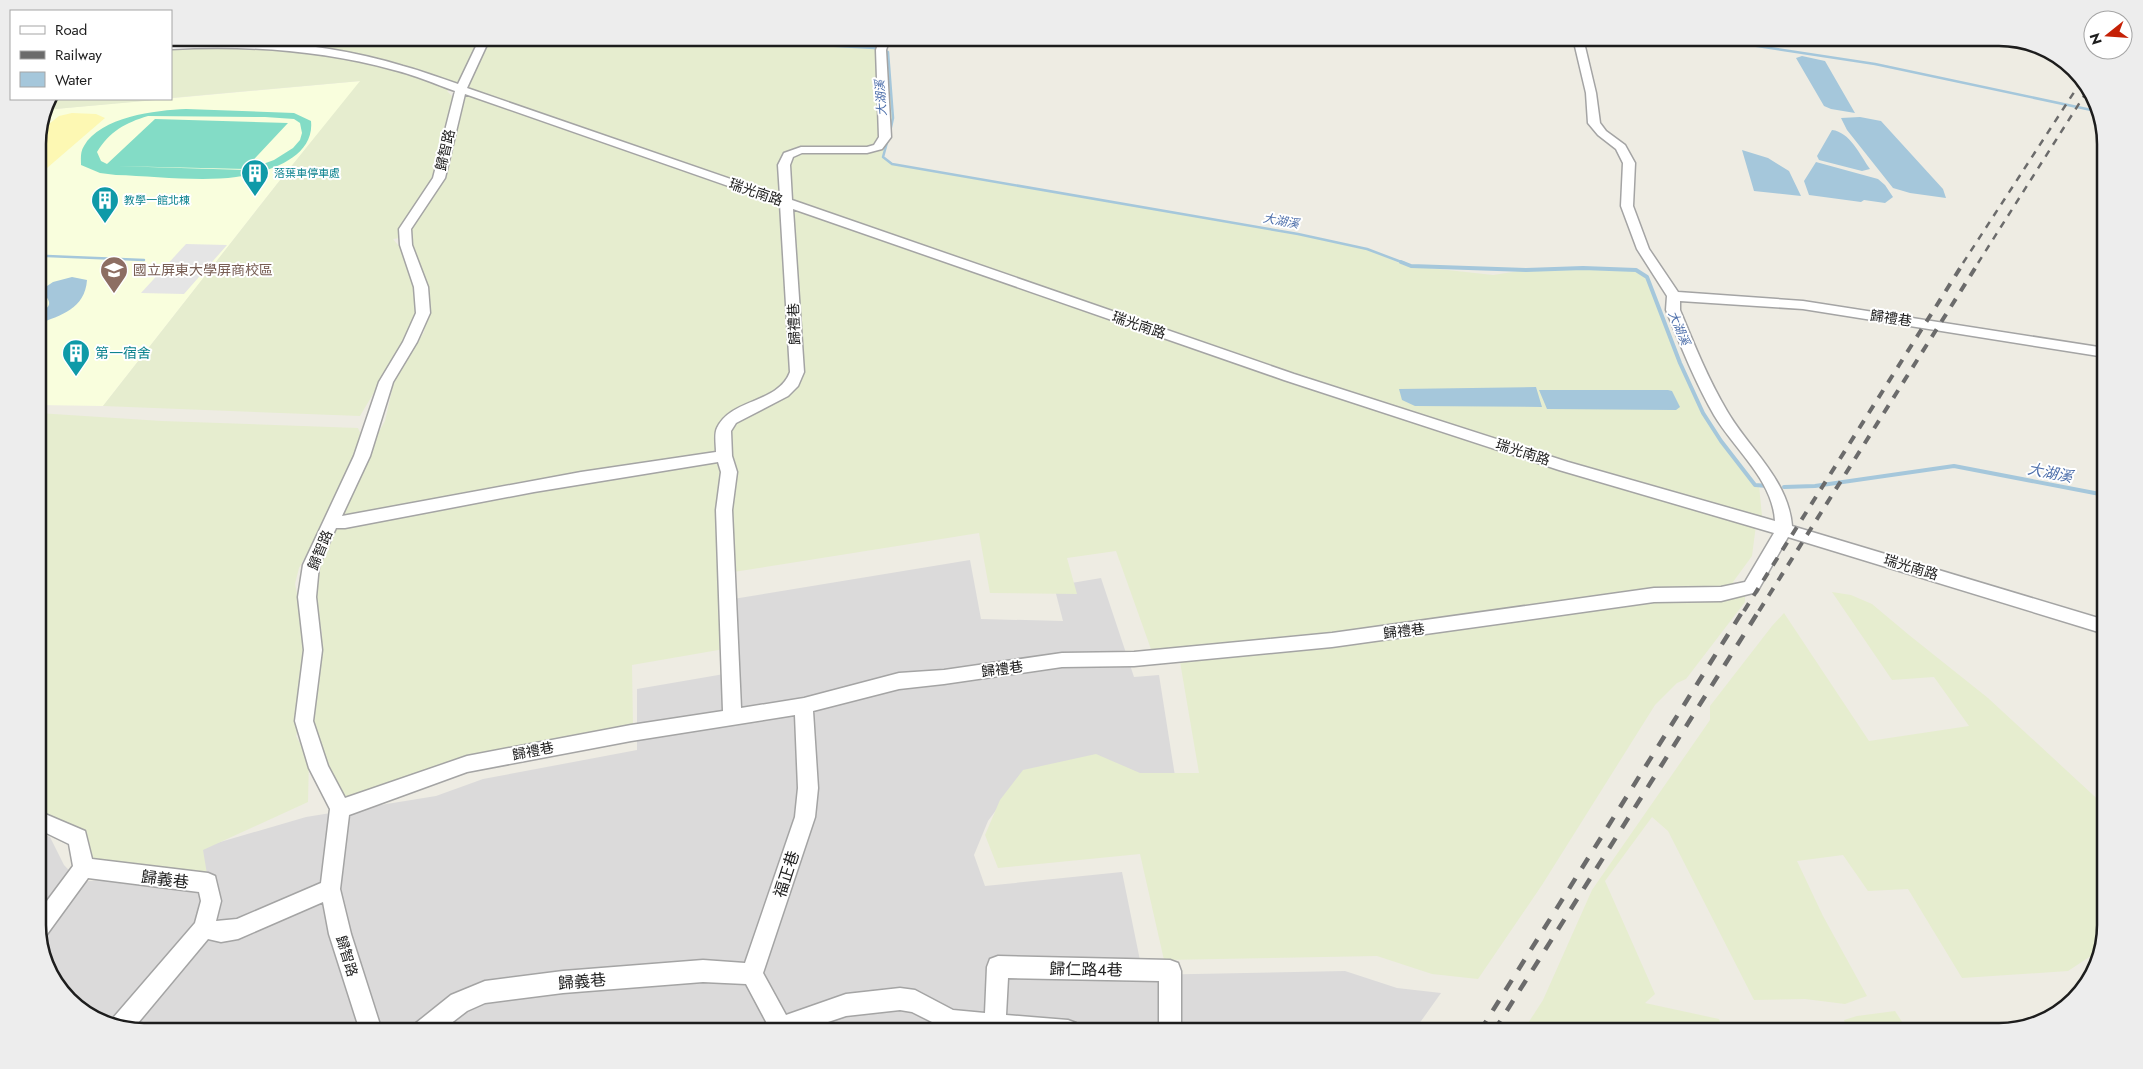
<svg xmlns="http://www.w3.org/2000/svg" width="2143" height="1069" font-family="Jost,'Noto Sans TC',sans-serif">
	<rect width="100%" height="100%" fill="#eeece3"/>
	<!-- residential -->
	<path fill="#dbdada" d="M970,560L981,619L1063,621L1054,586L1101,578L1134,677L1159,675L1178,795L1010,791L988,821L974,855L985,886L1122,872L1143,975L1345,971L1397,988L1441,993L1414,1031H144L97,1021L56,984L38,932V832L50,837L64,865L80,882L110,879L176,855L306,817L436,796L483,779L637,750V689L730,673L727,600Z"/>
	<!-- education -->
	<path fill="#f9fedd" d="M361,81L277,184L103,406L38,405V137L44,110Z"/>
	<!-- farmland -->
	<path fill="#e6edcf" d="M171,38H482L463,84L447,91L456,100L447,148L427,194L407,237L393,239L409,258L423,310L360,416L103,406L277,184L360,81L171,98Z
		M485,38H776L778,41L785,43L874,48L888,52L893,118L883,157L892,164L1298,234L1367,249L1397,262L1411,266L1493,275L1526,270L1583,268L1636,270L1647,277L1686,376L1704,413L1721,442L1755,485H1759L1762,516L1756,525L1752,556L1733,582L1745,593V602L1686,679L1677,683L1655,705L1542,885L1478,979L1432,974L1377,956L1164,960L1140,854L998,868L985,835L1000,800L1023,770L1096,754L1140,773H1199L1178,650L1152,652L1116,551L1067,558L1077,594L990,593L979,533L727,573L730,648L632,665L633,727L342,803L303,730L320,660L322,631L308,614L327,524L385,421L395,377L424,332L426,310L410,245L411,227L431,195L452,123Z
		M49,99H167L44,110Z
		M38,413L162,421L358,428L366,447L299,568L295,584L302,618L316,636L301,720L296,736L309,760L308,802L203,850L207,874L104,878L74,831L38,817Z
		M1832,592L1851,595L1872,604L1909,635L1988,698L2105,806V925L2100,950L2068,971L1962,978L1908,889L1868,891L1843,855L1797,861L1823,916L1867,996L1845,1004L1805,999L1754,1000L1668,831L1652,817L1605,881L1655,994L1645,1003L1719,1019L1723,1031H1523L1543,1000L1592,890L1710,720V706L1772,626L1784,613L1869,741L1969,726L1934,677L1892,680Z
		M1895,1011L1908,1031H1848L1844,1020L1857,1016Z"/>
	<!-- sand -->
	<path fill="#fdf8b3" d="M72,113L96,114L105,118L47,168L38,170L39,132L59,116Z"/>
	<!-- pitch -->
	<path fill="#83dcc6" fill-rule="evenodd" d="M186,109L294,113L311,121C315,159 265,173 236,177C200,182 152,176 116,175L100,173L81,165C81,159 80,152 84,146C100,117 156,110 186,109ZM148,116L265,117L294,119L300,123L302,133L300,140L293,148L274,160L246,170L115,166L245,169L288,123L155,119L107,164L101,161L97,152C110,131 125,123 148,116Z"/>
	<!-- parking -->
	<path fill="#e5e5e5" d="M186,244L227,245L184,294L141,293Z"/>
	<!-- water -->
	<path fill="#a5c7db" d="M1802,56L1825,61L1855,113L1831,109L1824,106L1796,58Z
		M1860,117L1881,121L1943,189L1946,198L1910,193L1893,188L1847,130L1841,118Z
		M1832,130C1850,132 1860,155 1870,169L1862,171L1819,160L1817,156Z
		M1742,150L1768,158L1789,171L1801,196L1754,191Z
		M1816,162L1878,179L1885,185L1893,197L1885,203L1864,200L1861,202L1809,195L1804,181Z
		M72,277L87,280C85,309 61,315 38,324V314C49,308 54,303 43,294L44,288L53,282Z
		M1536,387L1542,407L1415,406L1402,400L1399,389Z
		M1539,390H1668L1672,391L1680,407L1676,410L1547,409Z"/>
	<g fill="none" stroke-linecap="round" stroke-linejoin="round">
		<!-- stream-far1 -->
		<path stroke="#a5c7db" stroke-width="2.5" d="M776,38L778,41L785,43L874,48L888,52L893,118L890,132
			M1705,38L1875,64L2096,111
			M888,139L883,157L892,164L1298,234L1367,249L1404,263
			M47,256L144,260"/>
		<!-- stream -->
		<path stroke="#a5c7db" stroke-width="4" d="M1401,262L1411,266L1526,270L1583,268L1636,270L1647,277L1680,363L1703,413L1721,441L1755,485L1768,486
			M1784,487L1815,486L1954,466L2105,495"/>
		<!-- minor casing -->
		<g stroke="#a4a4a4" stroke-width="3">
			<path id="minor" d="M480,38H490L467,88L780,196L778,165L784,153L801,147H867L874,145L879,137L876,50L880,38H890L886,50L891,137L882,149L867,153H802L793,157L790,165L792,200L1294,374L1568,462L1775,521C1773,480 1734,449 1714,415C1695,382 1681,346 1666,310L1667,296L1637,249L1621,206L1623,163L1616,149L1598,135L1588,123L1586,93L1573,38H1583L1596,93L1600,123L1606,131L1625,145L1635,163L1633,206L1649,249L1678,292L1803,301L2105,348V357L1803,309L1680,301V310C1694,344 1708,379 1727,411C1749,449 1788,479 1792,526L2105,620V634L1788,537L1757,592L1721,601L1654,602L1332,647L1134,666L1062,667L944,684L899,689L813,711L818,788L815,817L763,973L786,1015L846,994L900,988L915,990L953,1010L985,1013L987,967L990,959L998,956L1170,960L1178,963L1181,971V1031H1159V981L1008,978L1006,1015L1068,1020L1076,1023L1079,1031H950L912,1012L900,1010L846,1016L801,1031H771L746,984L703,982L563,993L485,1003L467,1011L441,1031H413L416,1023L451,995L485,981L563,971L703,960L745,963L795,817L798,788L795,715L631,741L467,772L349,815L340,889L351,934L382,1031H360L329,934L323,902L238,939L221,942L208,939L133,1029L111,1024L113,1018L195,923L201,901L199,892L88,878L45,937L40,939L38,932V913L73,866L69,844L38,829V811L85,831L92,859L208,873L215,876L221,901L216,921L237,919L321,883L330,809L309,768L295,721L304,650L298,597L303,565L354,456L379,382L403,342L416,313L414,287L400,245L399,229L433,178L455,91C435,84 415,75 394,70C321,50 246,45 171,49V43C249,38 328,43 403,66C422,71 440,78 458,84ZM465,94L780,204L790,372C778,404 731,398 717,428C714,434 716,445 716,452L581,472L342,516L370,456L393,382L417,342L430,313L428,287L412,245L411,229L445,178ZM793,209L1284,380L1559,470L1774,533L1745,582L1721,587L1654,588L1332,633L1134,652L1062,653L944,670L899,673L804,698L741,708L732,510L737,472L732,456L731,431L736,423L788,396L798,386L804,372ZM718,462L721,472L716,510L723,711L631,725L467,756L345,798L328,766L313,721L322,650L316,597L319,565L336,528H345L534,492Z"/>
		</g>
		<!-- minor -->
		<use href="#minor" fill="#fff" fill-rule="evenodd"/>
		<!-- rail-far2 -->
		<path stroke="#6b6b6b" stroke-width="2.5" stroke-dasharray="7 7" stroke-linecap="butt" d="M1963,263L2082,80
			M1978,263L2089,88"/>
		<!-- rail-far1 -->
		<path stroke="#6b6b6b" stroke-width="4" stroke-dasharray="9 9" stroke-linecap="butt" d="M1744,611L1964,262
			M1759,611L1979,262"/>
		<!-- rail -->
		<path stroke="#6b6b6b" stroke-width="4.5" stroke-dasharray="12 12" stroke-linecap="butt" d="M1480,1031L1744,609
			M1494,1031L1760,609"/>
	</g>
	<!-- icons -->
	<defs>
		<g id="building-pin" transform="scale(1.4375)"><path d="M0 17L-7.5 6A9.5 9.5 0 1 1 7.5 6Z" fill="#0f9aa8" stroke="#fff"/><path d="M-4-6H4V6H1V3H-1V6H-4ZM-2.5-4.3h1.7v1.8h-1.7ZM.8-4.3h1.7v1.8H.8ZM-2.5-1h1.7V.8h-1.7ZM.8-1h1.7V.8H.8Z" fill="#fff"/></g>
		<g id="university-pin" transform="scale(1.4375)"><path d="M0 17L-7.5 6A9.5 9.5 0 1 1 7.5 6Z" fill="#8d6e63" stroke="#fff"/><path d="M0-5L7-2L0 1L-7-2ZM-4 1L0 2.5L4 1V4Q0 6-4 4Z" fill="#fff"/></g>
	</defs>
	<g fill-rule="evenodd">
		<use href="#building-pin" x="255" y="173"/>
		<use href="#building-pin" x="105" y="200"/>
		<use href="#university-pin" x="114" y="270"/>
		<use href="#building-pin" x="76" y="353"/>
	</g>
	<g text-anchor="middle" stroke-width="4" stroke-linejoin="round" paint-order="stroke">
		<!-- far-culture labels -->
		<g font-size="11" fill="#0d838f" stroke="#fff" text-anchor="start">
			<text x="274" y="177">落葉車停車處</text>
			<text x="124" y="204">教學一館北棟</text>
		</g>
		<!-- far-water labels -->
		<g font-size="12" font-style="italic" fill="#4c6eaa" stroke="#fff">
			<text transform="translate(881 98) rotate(-94)" y="4">大湖溪</text>
			<text transform="translate(1281 221) rotate(10)" y="4">大湖溪</text>
			<text transform="translate(1679 328) rotate(67)" y="4">大湖溪</text>
		</g>
		<!-- street labels -->
		<g font-size="14" fill="#1d1d1d" stroke="#fff">
			<text transform="translate(445 150) rotate(-77)" y="5">歸智路</text>
			<text transform="translate(756 192) rotate(19)" y="5">瑞光南路</text>
			<text transform="translate(1891 318) rotate(8)" y="5">歸禮巷</text>
			<text transform="translate(794 324) rotate(-93)" y="5">歸禮巷</text>
			<text transform="translate(1139 325) rotate(19)" y="5">瑞光南路</text>
			<text transform="translate(1523 452) rotate(18)" y="5">瑞光南路</text>
			<text transform="translate(320 550) rotate(-68)" y="5">歸智路</text>
			<text transform="translate(1911 567) rotate(17)" y="5">瑞光南路</text>
			<text transform="translate(1404 631) rotate(-7)" y="5">歸禮巷</text>
			<text transform="translate(1002 669) rotate(-8)" y="5">歸禮巷</text>
			<text transform="translate(533 751) rotate(-11)" y="5">歸禮巷</text>
			<text transform="translate(347 956) rotate(73)" y="5">歸智路</text>
		</g>
		<!-- education labels -->
		<g font-size="14" fill="#785e54" stroke="#fff" text-anchor="start">
			<text x="133" y="275">國立屏東大學屏商校區</text>
		</g>
		<!-- culture labels -->
		<g font-size="14" fill="#0d838f" stroke="#fff" text-anchor="start">
			<text x="95" y="358">第一宿舍</text>
		</g>
		<!-- water labels -->
		<g font-size="15" font-style="italic" fill="#4c6eaa" stroke="#fff">
			<text transform="translate(2050 473) rotate(11)" y="5">大湖溪</text>
		</g>
		<!-- near-street labels -->
		<g font-size="16" fill="#1d1d1d" stroke="#fff">
			<text transform="translate(786 874) rotate(-72)" y="6">福正巷</text>
			<text transform="translate(165 879) rotate(7)" y="6">歸義巷</text>
			<text transform="translate(1086 969) rotate(1)" y="6">歸仁路4巷</text>
			<text transform="translate(582 981) rotate(-5)" y="6">歸義巷</text>
		</g>
	</g>
	<!-- crop -->
	<path d="M0 0H2143V1069H0ZM144 46H1999A98 98 0 0 1 2097 144V925A98 98 0 0 1 1999 1023H144A98 98 0 0 1 46 925V144A98 98 0 0 1 144 46Z" fill="#ededed" fill-rule="evenodd"/>
	<path fill="none" stroke="#1d1d1d" stroke-width="2.5" d="M144 46H1999A98 98 0 0 1 2097 144V925A98 98 0 0 1 1999 1023H144A98 98 0 0 1 46 925V144A98 98 0 0 1 144 46Z"/>
	<!-- legend -->
	<rect x="10" y="10" width="162" height="90" fill="#ffffff" stroke="#a5a5a5"/>
	<rect x="20" y="26" width="25" height="8" fill="#ffffff" stroke="#a5a5a5"/>
	<text x="55" y="35" font-size="15" fill="#1d1d1d">Road</text>
	<rect x="20" y="51" width="25" height="8" fill="#6b6b6b" stroke="#a5a5a5"/>
	<text x="55" y="60" font-size="15" fill="#1d1d1d">Railway</text>
	<rect x="20" y="72" width="25" height="15" fill="#a5c7db" stroke="#a5a5a5"/>
	<text x="55" y="85" font-size="15" fill="#1d1d1d">Water</text>
	<!-- north arrow -->
	<g transform="translate(2108 35) rotate(253)"><circle r="24" fill="#ffffff" stroke="#a5a5a5"/>
	<path d="M0-4L9 19L0 12L-9 19Z" fill="#c52005"/>
	<text y="-8" font-size="14" font-weight="bold" text-anchor="middle" fill="#1d1d1d">N</text>
	</g>
</svg>
